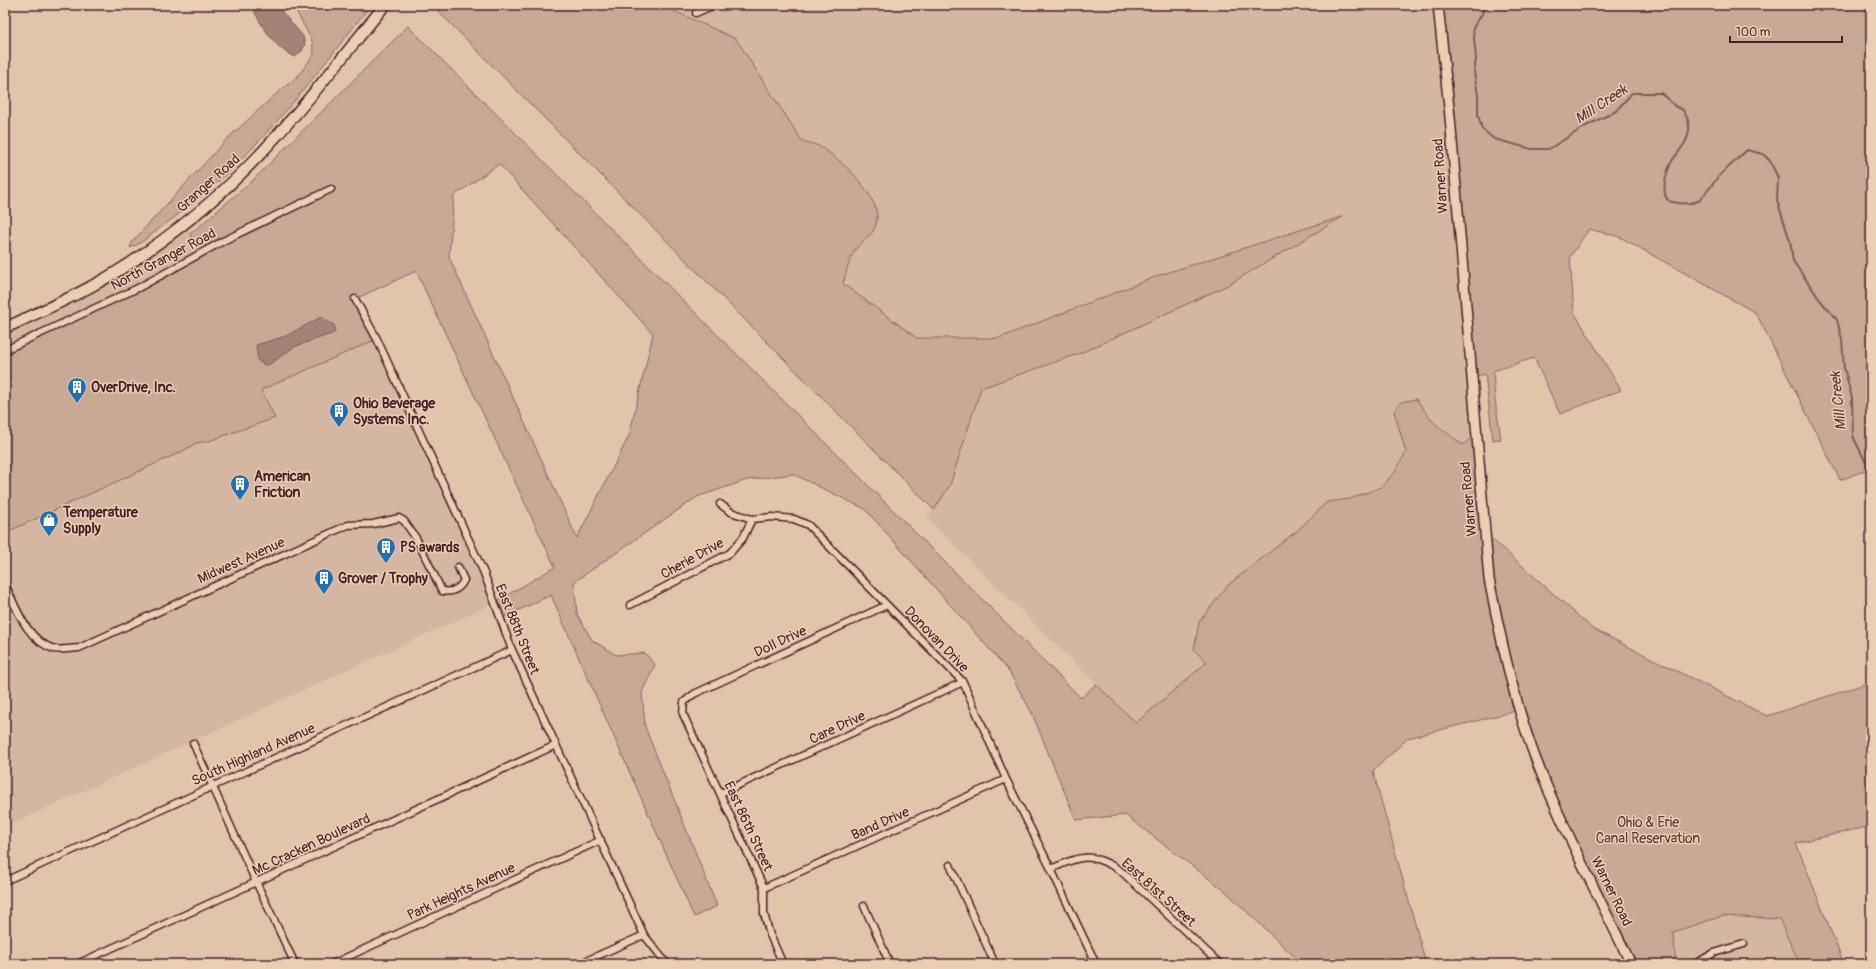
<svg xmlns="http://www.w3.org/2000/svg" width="1876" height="969" font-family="Pangolin,sans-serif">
	<rect width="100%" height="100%" fill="#e2c4ab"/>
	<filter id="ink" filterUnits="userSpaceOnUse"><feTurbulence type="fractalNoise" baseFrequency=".025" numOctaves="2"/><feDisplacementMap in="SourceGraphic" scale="8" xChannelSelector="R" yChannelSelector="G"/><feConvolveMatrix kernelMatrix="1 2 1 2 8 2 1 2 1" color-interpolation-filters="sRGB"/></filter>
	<g filter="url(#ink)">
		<!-- built -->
		<path fill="#d5b6a0" d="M661,5H1438L1476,434L1136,723L927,518L934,510L824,338L861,232L736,39Z
			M185,223L200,253L355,299L442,482L494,603L5,827V328L96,284Z
			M1723,916L1779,919L1800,964H1676L1673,932Z"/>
		<!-- green -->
		<path fill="#c9a895" stroke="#8a6460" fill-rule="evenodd" d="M293,5L370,6C309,83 249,165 168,222C155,231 145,242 130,248L132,242L226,140L276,94L298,76L314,54L312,41Z
			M432,5H661L736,39L802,141C806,142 810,143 814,144C836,153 878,193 877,218C877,234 863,239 855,250C849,259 846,274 843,284L917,338H999L1160,275L1344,216L1228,285L1081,353L981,388L950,485L934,510Z
			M1438,5H1871V473L1869,469L1840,480L1756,313L1620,237L1589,229L1570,257L1574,312L1621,390L1560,414L1534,358L1493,371L1495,400L1501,439L1493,440L1485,374L1471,378Z
			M408,26L1081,698L1096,684L1136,723L1207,662L1194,650L1199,622L1228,585L1298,530L1327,502L1350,499L1381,487L1395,472L1406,452L1394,411L1401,402L1416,399L1434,423L1463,445L1476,434L1485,533L1593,629L1767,716L1871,682V826L1796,843L1844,964H1800L1779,919L1723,916L1673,932L1676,964H1631L1586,871L1520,710L1408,738L1373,771L1426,964H1302L1224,890L1125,815L1076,820L1031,711L1008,670L865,509L793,474L747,480L697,497L574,582L577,614L592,640L616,655L645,653L655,665L642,692L645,727L717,906L694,917L551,595L500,619L494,603L555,567L416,271L355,299L377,339L261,390L275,418L209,441L196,443L183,451L5,533V350L57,326L200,254L190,234L250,183ZM499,164L653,334L629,436L577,538L449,257L454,196Z"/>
		<!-- water -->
		<path fill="#a58278" stroke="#815a59" d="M252,5H276L303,36L305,44L302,51L295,57C278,52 257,21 252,5Z
			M321,317L334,325L335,330L334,333L294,347L270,364L265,365L258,361L256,345L286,336Z"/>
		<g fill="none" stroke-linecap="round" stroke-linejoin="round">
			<!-- stream -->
			<path stroke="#815a59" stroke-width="2" d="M1485,5L1482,14L1473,28L1476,59L1474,72L1478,95V115L1482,129L1494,139L1532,149H1549L1586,126L1616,111L1632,93H1661L1676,107L1682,109C1688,118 1691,124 1688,135C1686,145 1677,153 1672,161C1667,170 1658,199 1672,202C1681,204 1692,204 1700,200L1720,175L1747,150L1763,154L1770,161L1778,178L1777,200L1790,241L1793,261L1820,300L1837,320L1842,339L1844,368L1852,398L1853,436L1871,473"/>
			<!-- street casing -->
			<g stroke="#4a1f2b" stroke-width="9">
				<path id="street" d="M696,13L714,5
					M355,299L377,339L484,573L512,650L644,935L667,964
					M5,350L138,288L225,240L331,189
					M720,504L731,512L752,519L772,517L794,519L808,525L963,682L1006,779L1051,869L1096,964
					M5,584C16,607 26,640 54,649C61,651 72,648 79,648L348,525L373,524L399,518L404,521L416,538L442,591C452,593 460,589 464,580L458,567
					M630,605L730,553L743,538L752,519
					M193,743L256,882L295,964
					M721,793L963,682
					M950,865L995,964
					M1051,869C1082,855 1091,852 1121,871L1220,964
					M5,881L512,650
					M764,888L1006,779
					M864,906L890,964
					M77,964L556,745
					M332,964L601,840
					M579,964L644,935
					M783,964L770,935L764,914V888L683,714L684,702L694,694L887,605
					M1695,964L1714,953L1744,944"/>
			</g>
			<!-- secondary casing -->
			<g stroke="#4a1f2b" stroke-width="12">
				<path id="secondary" d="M1438,5L1450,117L1489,579C1502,645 1516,712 1542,775C1568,839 1601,901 1631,964"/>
			</g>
			<!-- primary casing -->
			<g stroke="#4a1f2b" stroke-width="13">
				<path id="primary" d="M5,328C53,306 103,284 146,252C192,220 236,182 273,140C312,97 348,50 385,5"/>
			</g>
			<!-- street -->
			<use href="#street" stroke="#ecceb3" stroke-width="6"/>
			<!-- secondary -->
			<use href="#secondary" stroke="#ecceb3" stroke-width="9"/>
			<!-- primary -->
			<use href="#primary" stroke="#ecceb3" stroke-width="10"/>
		</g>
	</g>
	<!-- icons -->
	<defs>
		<g id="building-pin" transform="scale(1)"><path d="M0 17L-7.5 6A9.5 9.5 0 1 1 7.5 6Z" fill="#1f6fb2" stroke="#ecceb3"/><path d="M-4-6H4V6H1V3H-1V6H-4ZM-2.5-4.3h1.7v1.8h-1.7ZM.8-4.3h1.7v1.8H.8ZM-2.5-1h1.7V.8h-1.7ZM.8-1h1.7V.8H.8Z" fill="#fff"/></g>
		<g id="shop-pin" transform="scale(1)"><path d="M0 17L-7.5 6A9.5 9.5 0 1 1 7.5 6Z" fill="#1f6fb2" stroke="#ecceb3"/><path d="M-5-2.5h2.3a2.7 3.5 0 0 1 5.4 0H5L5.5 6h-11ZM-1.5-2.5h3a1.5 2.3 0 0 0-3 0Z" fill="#fff"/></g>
	</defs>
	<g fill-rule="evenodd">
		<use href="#building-pin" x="77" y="387"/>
		<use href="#building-pin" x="339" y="411"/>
		<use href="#building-pin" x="240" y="484"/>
		<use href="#shop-pin" x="49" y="520"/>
		<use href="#building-pin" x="386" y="547"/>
		<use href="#building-pin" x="324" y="578"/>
	</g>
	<g text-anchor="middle" stroke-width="3" stroke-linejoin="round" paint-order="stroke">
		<!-- street labels -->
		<g font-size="14" fill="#4a1f2b" stroke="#ecceb3">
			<text transform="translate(1440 176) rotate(-94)" y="5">Warner Road</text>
			<text transform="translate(208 183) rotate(-42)" y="5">Granger Road</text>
			<text transform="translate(163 259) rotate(-28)" y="5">North Granger Road</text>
			<text transform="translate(1468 499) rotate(-95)" y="5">Warner Road</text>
			<text transform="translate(692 558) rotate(-29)" y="5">Cherie Drive</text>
			<text transform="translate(241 560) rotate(-24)" y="5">Midwest Avenue</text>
			<text transform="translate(518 629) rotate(68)" y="5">East 88th Street</text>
			<text transform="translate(937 639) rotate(46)" y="5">Donovan Drive</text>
			<text transform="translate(780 641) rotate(-25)" y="5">Doll Drive</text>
			<text transform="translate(837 727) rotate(-25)" y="5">Care Drive</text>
			<text transform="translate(253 754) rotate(-24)" y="5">South Highland Avenue</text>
			<text transform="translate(880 823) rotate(-24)" y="5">Band Drive</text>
			<text transform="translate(749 826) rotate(65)" y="5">East 86th Street</text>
			<text transform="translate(311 844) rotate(-25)" y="5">Mc Cracken Boulevard</text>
			<text transform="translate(461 891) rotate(-25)" y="5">Park Heights Avenue</text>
			<text transform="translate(1612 891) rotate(64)" y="5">Warner Road</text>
			<text transform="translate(1159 892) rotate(42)" y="5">East 81st Street</text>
		</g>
		<!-- poi labels -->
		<g font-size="14" font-weight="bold" fill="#4a1f2b" stroke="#ecceb3" text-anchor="start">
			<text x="91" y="392">OverDrive, Inc.</text>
			<text x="353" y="408">Ohio Beverage<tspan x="353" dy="16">Systems Inc.</tspan></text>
			<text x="254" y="481">American<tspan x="254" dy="16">Friction</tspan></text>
			<text x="63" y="517">Temperature<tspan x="63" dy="16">Supply</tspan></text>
			<text x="400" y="552">PS awards</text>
			<text x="338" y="583">Grover / Trophy</text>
		</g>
		<!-- park labels -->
		<g font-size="14" fill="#5d343b" stroke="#ecceb3">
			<text x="1648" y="827">Ohio &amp; Erie<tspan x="1648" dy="16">Canal Reservation</tspan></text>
		</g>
		<!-- water labels -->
		<g font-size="15" font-style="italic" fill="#61383e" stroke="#ecceb3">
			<text transform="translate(1601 104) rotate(-33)" y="5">Mill Creek</text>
			<text transform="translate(1838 401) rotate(-96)" y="5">Mill Creek</text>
		</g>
	</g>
	<!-- margin -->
	<rect width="1876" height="969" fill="none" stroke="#ecceb3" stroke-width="20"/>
	<rect x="10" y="10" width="1856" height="949" fill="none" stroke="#4a1f2b" stroke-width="1.5" filter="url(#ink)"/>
	<!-- scale -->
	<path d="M1730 36v6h112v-6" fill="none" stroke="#4a1f2b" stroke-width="2"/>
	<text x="1736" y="36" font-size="12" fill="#4a1f2b" stroke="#ecceb3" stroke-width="3" paint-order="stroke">100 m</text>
</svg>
